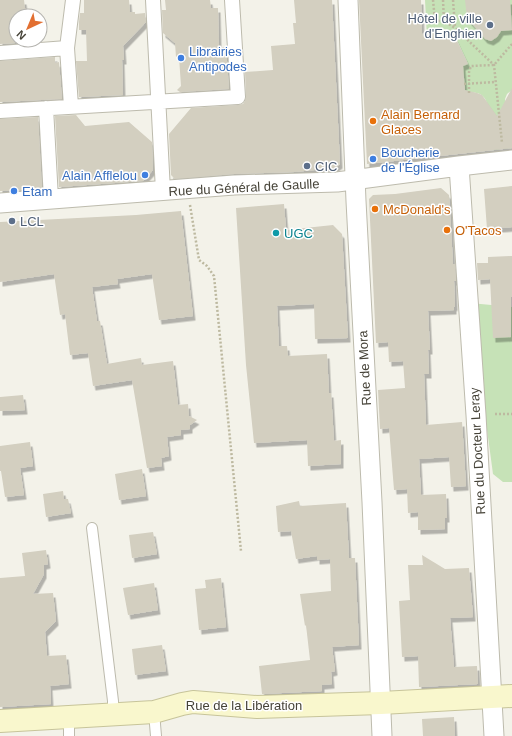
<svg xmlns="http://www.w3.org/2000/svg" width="512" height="736" font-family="Arial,sans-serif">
	<defs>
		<filter id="shadow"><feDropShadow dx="2.5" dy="4.5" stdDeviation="0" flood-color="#0004"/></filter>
	</defs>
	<rect width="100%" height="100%" fill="#f3f2e9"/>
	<!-- green -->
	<path fill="#c6e2b7" d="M425,0H512V90L507,94L505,99L511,148L493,150L487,103C483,92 475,92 465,93L462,63H467L468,64L455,36L447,29L438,31L427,38Z
		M470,303L512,307V482H503L493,474Z"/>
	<!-- building -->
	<path fill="#d3cfc0" filter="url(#shadow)" d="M0,0H24L26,16H16V40H30V42L0,44Z
		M84,0H129L130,12H135V14L145,13L146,22L123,46L124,60H122L123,95L79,97L76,61H87L86,30H79V22L80,13H84Z
		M165,0H210L211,8H218L219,47H226L229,89L180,92L177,90L181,86L179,57H176L175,43L163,33L162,10H166Z
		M294,0H332L340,164L335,168L294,172L234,174L175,179L171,175L169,134L191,108L238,105L243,104L245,101L246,97L245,72L273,70L271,46L295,44L293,23H296Z
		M359,0H421L422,34L448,31L454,35L468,64L463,66L465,90L477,93L482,95L497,116L512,88V148L367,164Z
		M465,0H510L512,30L501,31L497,37L491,41L485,39L467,18Z
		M55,57V63L59,62L62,99L0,102V61Z
		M76,115L85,126L129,122L152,142L153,170L143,181L59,187L55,116Z
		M38,117L42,189L0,191V119Z
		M512,186V227L487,229L484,189Z
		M441,188L449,195L453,264H455L456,281H454L455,306L454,307V310L428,311L430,350H428L429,374H424L426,425L462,422L466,486L451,487L449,457L419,459L421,495L446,494L447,518H445V529L418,530V512L408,513L407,489L394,490L389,428L380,429L378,390L405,388L403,361L389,362L388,342L376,343L369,199L373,195L395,194Z
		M284,204L286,230L333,225L342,234L348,338L315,339L314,304L277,306L279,346H287L288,356L327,354L329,393H331L334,441L341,440V464L308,466L307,440L254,443L246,365L236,208Z
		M181,211L193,316L159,320L152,274L117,279L118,284L92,287L97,321H100L107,364L141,358L142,365L173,361L178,405L188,404L189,416L197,420L190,425V429L181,430V435L167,437L169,456L161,458L162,466L147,468L132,380L93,386L88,353L70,355L65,314L60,315L54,274L0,282V222L136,215Z
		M512,256V297H511V337L493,338L490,279L478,280L477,263H488V257Z
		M23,395L25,410L0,411V397Z
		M30,442L33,466L20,468L24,495L5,497L1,471H0V446Z
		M142,469L146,496L119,500L115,474Z
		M63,491L64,499H68L71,513L46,517L43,494Z
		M299,501L300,506L346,503L349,558H355L359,645L332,647L335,671L331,672L332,684L322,685V691L262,694L259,666L310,660L306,625L305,626L300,594L331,591L330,559L317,560V556L296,559L291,531L278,532L276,506Z
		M153,532L157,554L132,558L129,535Z
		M46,550L48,564L44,565V574L33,594L53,593L56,621L45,632L47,656L66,655L69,684L50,686L51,704L0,707V578L25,576L22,553Z
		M422,555L445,569L469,568L473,617L450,618L454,667L477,666L478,684L419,687L418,656L402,657L399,601L410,600L408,565H423Z
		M221,578L226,627L199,630L195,589L206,588L205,580Z
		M154,583L158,610L128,615L123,588Z
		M162,645L166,671L135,675L132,649Z
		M454,717L455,736H423L422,719Z"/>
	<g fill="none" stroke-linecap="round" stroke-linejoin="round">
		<!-- service casing -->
		<g stroke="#bdbbad" stroke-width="12">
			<path id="service" d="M92,528L113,701V714
				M154,712L156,736
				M69,717V736"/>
		</g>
		<!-- pedestrian casing -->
		<g stroke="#bdbbad" stroke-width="16">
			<path id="pedestrian" d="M153,0L163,191
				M0,53L67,48
				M71,106L67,48L73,0
				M46,108L51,199
				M0,111L238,97L232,0"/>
		</g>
		<!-- minor casing -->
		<g stroke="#bdbbad" stroke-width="21">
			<path id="minor" d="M348,0L356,201L372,502L382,736
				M459,166L476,415L494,736
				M0,203L234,185L337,182L459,166L512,160"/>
		</g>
		<!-- secondary casing -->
		<g stroke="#c7c49a" stroke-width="24">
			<path id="secondary" d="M0,721L154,712L182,704L193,702L257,707L381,703L512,696"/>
		</g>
		<!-- path -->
		<path stroke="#bdb9a0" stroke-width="2.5" stroke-dasharray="2 2" stroke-linecap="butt" d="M433,0L435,21H444L455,28L494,65L502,143
			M443,0L444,21
			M453,0L455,27
			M464,84L495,82
			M469,93V72L471,66L494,65L512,44
			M190,205L199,260L207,266L214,276L241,551
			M495,414H512"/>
		<!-- service -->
		<use href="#service" stroke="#fff" stroke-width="10"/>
		<!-- pedestrian -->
		<use href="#pedestrian" stroke="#fff" stroke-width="14"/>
		<!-- minor -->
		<use href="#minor" stroke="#fff" stroke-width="19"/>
		<!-- secondary -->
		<use href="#secondary" stroke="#f9f7cd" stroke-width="22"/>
	</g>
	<!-- markers -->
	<g fill="#5c6f8a" stroke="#fff" stroke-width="1.5">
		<circle cx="490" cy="25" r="4"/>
		<circle cx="307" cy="166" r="4"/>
		<circle cx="12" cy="221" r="4"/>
	</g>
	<g fill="#3f7fe0" stroke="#fff" stroke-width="1.5">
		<circle cx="181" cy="58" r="4"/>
		<circle cx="373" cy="159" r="4"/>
		<circle cx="145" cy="175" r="4"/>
		<circle cx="14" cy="191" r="4"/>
	</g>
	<g fill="#e8710a" stroke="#fff" stroke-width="1.5">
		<circle cx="373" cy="121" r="4"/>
		<circle cx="375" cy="209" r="4"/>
		<circle cx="447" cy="230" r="4"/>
	</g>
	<circle fill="#0f9aa8" stroke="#fff" stroke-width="1.5" cx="276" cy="233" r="4"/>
	<g text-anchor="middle" stroke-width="3" stroke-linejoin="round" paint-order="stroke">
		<!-- service labels -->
		<g font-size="13" fill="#4e5e75" stroke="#fff" text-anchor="start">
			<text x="482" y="23" text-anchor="end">Hôtel de ville<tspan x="482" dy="15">d'Enghien</tspan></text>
			<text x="315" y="171">CIC</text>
			<text x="20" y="226">LCL</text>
		</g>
		<!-- shop labels -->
		<g font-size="13" fill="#366cbe" stroke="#fff" text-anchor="start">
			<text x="189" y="56">Librairies<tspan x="189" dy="15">Antipodes</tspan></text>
			<text x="381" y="157">Boucherie<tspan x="381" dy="15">de l'Église</tspan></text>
			<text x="137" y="180" text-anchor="end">Alain Afflelou</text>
			<text x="22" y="196">Etam</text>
		</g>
		<!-- food labels -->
		<g font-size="13" fill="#c56008" stroke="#fff" text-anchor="start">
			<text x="381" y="119">Alain Bernard<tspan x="381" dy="15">Glaces</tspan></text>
			<text x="383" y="214">McDonald's</text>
			<text x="455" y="235">O'Tacos</text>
		</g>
		<!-- street labels -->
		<g font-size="13" fill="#464338" stroke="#fff">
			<text transform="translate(244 187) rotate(-3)" y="5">Rue du Général de Gaulle</text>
			<text transform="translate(364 368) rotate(-93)" y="5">Rue de Mora</text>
			<text transform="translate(477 451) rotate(-93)" y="5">Rue du Docteur Leray</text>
			<text x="244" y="710">Rue de la Libération</text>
		</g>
		<!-- culture labels -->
		<g font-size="13" fill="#0d838f" stroke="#fff" text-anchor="start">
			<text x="284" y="238">UGC</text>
		</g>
	</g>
	<!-- north arrow -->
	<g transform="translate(28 28) rotate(224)"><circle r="19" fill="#ffffff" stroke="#b5b4af"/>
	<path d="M0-3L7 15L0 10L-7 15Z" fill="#e26f31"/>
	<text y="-6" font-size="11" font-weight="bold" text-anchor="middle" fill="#464338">N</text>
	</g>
</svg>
